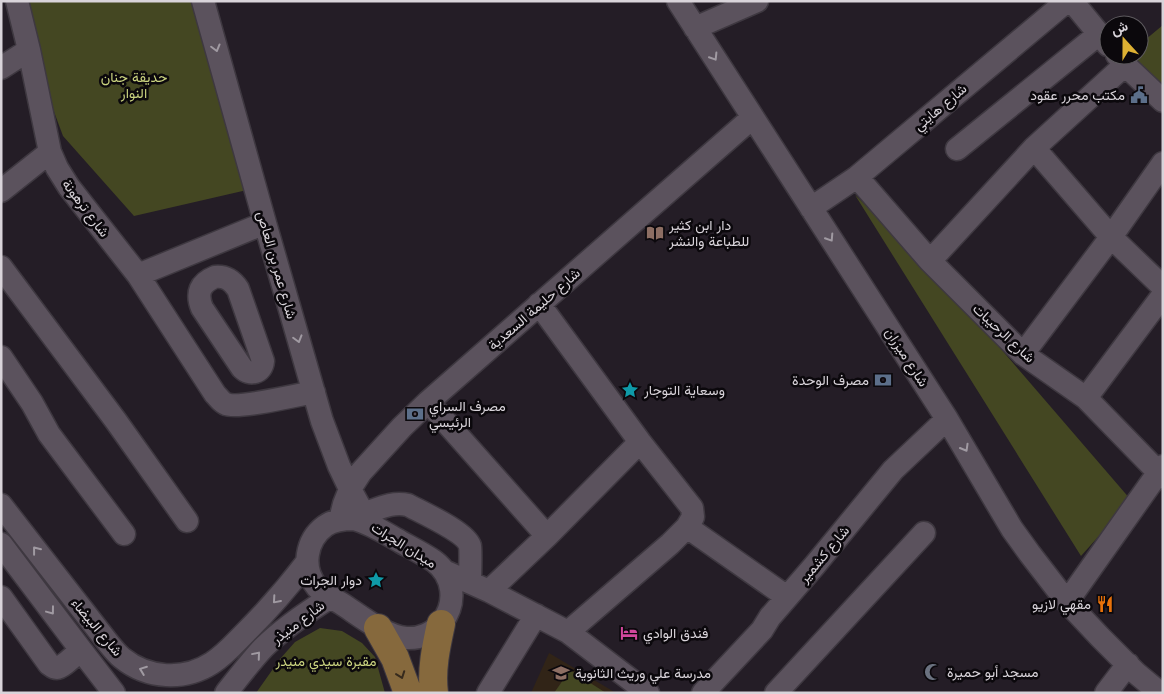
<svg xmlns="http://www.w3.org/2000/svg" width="1164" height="694" font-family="Inter,Vazirmatn,sans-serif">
	<rect width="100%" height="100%" fill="#241d26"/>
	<!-- education -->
	<path fill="#312417" d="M549,653L616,693H531Z"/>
	<!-- green -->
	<path fill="#444722" d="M22,1H198L247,190L134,216L63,136L40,74Z
		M1163,25V91L1128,55H1139V45Z
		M855,195L926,262L1131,500L1081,556Z
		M320,628L342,631L362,643L375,657L385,693H256L280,659L295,642Z
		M570,670L606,693H554Z"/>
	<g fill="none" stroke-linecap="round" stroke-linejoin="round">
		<!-- minor casing -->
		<g stroke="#3e3840" stroke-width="25">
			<path id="minor" d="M17,1L29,50L50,152L57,168L69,187L138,275L265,223
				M203,1L265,223L322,421L339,466L350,489L368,522
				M678,1L947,419L1012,529L1030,554L1067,602L1100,637L1136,673L1160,693
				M1072,1L1108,45
				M695,28L757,1
				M1117,55L1125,65L1163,101
				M1,68L29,50
				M1034,148L1111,237L1163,287
				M957,149L1099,34
				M857,177L930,261L1023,354L1086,398L1163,477
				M1,191L50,152
				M811,208L857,177L1067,1
				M930,261L1034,148L1125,65
				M1,267L116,421L187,521
				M138,275L215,394C218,397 222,403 226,404C238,409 298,395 314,392
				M215,277C226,276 232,280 238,289L263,361C262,373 250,376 242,368L202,308C196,293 200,283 215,277Z
				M539,304L640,442L692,508L693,517L687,527L670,544L568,632
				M1023,354L1111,237L1163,163
				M1,357L32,403L49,434L124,534
				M1086,398L1163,295
				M428,402L547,536
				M1,505L109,644C113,649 117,654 122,658C148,679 184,681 212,663C225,655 235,643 246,632C268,610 288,587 307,562
				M363,514C378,509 392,501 408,505C421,512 466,532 470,546C471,553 470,574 470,582
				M354,519C372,524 385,533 401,542C412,548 424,554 434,561C454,576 457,603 442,622C434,633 420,639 406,638C385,636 359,615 342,604C334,599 323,594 317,587C301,568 306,540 325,526C333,520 344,519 354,519Z
				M340,520L344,504L350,489L361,472L402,427L428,402L752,118
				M687,527L787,597
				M1,544L81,650L114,693
				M444,571L489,591L568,632L648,693
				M489,591L547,536L640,442
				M1,597L49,664C52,666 53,668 57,668C62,668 76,654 81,650
				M1067,602L1163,466
				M226,693C238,678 250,662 263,648C283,628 307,612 331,597
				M488,693L536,615
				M703,693L762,630L770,617L815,565L893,470L947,419
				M776,693L924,533
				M1106,693L1128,664"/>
		</g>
		<!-- major casing -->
		<g stroke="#3e3840" stroke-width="30">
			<path id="major" d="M378,628L395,658L408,693
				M434,693C431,670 436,647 441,624"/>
		</g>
		<!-- minor -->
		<use href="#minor" stroke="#5b525d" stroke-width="22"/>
		<!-- major -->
		<use href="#major" stroke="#86693d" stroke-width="28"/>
	</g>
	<!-- one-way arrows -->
	<defs><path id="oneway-chevron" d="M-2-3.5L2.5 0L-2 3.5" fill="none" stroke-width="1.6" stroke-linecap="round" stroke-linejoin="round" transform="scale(1.25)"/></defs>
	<g stroke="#a09aa2">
		<use href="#oneway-chevron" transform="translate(216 48) rotate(75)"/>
		<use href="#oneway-chevron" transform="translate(714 57) rotate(58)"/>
		<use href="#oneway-chevron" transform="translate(830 238) rotate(57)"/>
		<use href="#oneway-chevron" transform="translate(298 339) rotate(74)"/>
		<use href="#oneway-chevron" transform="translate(965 448) rotate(60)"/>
		<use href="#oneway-chevron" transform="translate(36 550) rotate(-128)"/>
		<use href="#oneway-chevron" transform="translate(276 600) rotate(131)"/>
		<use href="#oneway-chevron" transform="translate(51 611) rotate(53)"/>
		<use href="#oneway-chevron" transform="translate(257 655) rotate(-50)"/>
		<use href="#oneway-chevron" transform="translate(143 670) rotate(-159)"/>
	</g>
	<use stroke="#362a1d" href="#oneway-chevron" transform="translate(401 675) rotate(70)"/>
	<!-- icons -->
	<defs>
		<g id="civic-bare" transform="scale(1.35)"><path d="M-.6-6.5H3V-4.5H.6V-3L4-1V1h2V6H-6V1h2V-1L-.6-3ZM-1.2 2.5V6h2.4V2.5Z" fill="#5c6f8a" stroke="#0b080c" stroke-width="2.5" paint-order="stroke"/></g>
		<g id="library-bare" transform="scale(1.35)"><path d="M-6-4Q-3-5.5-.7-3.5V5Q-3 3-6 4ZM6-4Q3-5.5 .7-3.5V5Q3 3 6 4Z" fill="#8d6e63" stroke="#0b080c" stroke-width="2.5" paint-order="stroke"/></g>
		<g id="bank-bare" transform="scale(1.35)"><path d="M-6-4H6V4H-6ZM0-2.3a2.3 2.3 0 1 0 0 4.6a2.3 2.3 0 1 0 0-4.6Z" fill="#5c6f8a" stroke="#0b080c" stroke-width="2.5" paint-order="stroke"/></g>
		<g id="sight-bare" transform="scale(1.35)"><path d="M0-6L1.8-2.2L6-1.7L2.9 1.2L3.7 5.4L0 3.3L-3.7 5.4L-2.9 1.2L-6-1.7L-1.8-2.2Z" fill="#0f9aa8" stroke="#0b080c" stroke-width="2.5" paint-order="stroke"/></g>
		<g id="restaurant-bare" transform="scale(1.35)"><path d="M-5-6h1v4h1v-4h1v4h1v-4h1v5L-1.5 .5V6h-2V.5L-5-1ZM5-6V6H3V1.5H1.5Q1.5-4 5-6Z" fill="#e8710a" stroke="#0b080c" stroke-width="2.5" paint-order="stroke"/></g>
		<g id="hotel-bare" transform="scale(1.35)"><path d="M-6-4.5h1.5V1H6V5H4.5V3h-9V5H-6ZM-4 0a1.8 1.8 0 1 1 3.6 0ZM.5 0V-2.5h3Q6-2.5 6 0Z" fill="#d1479c" stroke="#0b080c" stroke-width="2.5" paint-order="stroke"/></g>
		<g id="mosque-bare" transform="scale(1.35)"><path d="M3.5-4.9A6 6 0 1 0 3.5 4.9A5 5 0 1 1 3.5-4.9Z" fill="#6b7280" stroke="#0b080c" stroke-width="2.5" paint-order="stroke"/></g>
		<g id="school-bare" transform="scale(1.35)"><path d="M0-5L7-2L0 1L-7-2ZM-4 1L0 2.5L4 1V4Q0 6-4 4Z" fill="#8d6e63" stroke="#0b080c" stroke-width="2.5" paint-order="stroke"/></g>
	</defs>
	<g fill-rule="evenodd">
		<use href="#civic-bare" x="1139" y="95"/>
		<use href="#library-bare" x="655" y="233"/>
		<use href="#bank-bare" x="883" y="380"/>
		<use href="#sight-bare" x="630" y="390"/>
		<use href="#bank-bare" x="415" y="414"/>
		<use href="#sight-bare" x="376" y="580"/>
		<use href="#restaurant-bare" x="1105" y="604"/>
		<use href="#hotel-bare" x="629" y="633"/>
		<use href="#mosque-bare" x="933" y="672"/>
		<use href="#school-bare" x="561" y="673"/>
	</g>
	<g text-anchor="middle" stroke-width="5" stroke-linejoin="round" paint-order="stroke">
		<!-- park labels -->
		<g font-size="14" fill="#cad37f" stroke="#0b080c">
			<text x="134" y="82">حديقة جنان<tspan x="134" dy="16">النوار</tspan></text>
			<text x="326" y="666">مقبرة سيدي منيدر</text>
		</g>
		<!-- poi labels -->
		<g font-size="14" fill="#d9d4da" stroke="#0b080c" text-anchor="start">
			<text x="1125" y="100" text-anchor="end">مكتب محرر عقود</text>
			<text x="669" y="230">دار ابن كثير<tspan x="669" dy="16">للطباعة والنشر</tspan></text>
			<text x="869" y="385" text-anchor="end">مصرف الوحدة</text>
			<text x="644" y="395">وسعاية التوجار</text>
			<text x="429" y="411">مصرف السراي<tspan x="429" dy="16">الرئيسي</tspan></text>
			<text x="362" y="585" text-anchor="end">دوار الجرات</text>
			<text x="1091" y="609" text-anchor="end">مقهي لازيو</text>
			<text x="643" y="638">فندق الوادي</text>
			<text x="947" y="677">مسجد أبو حميرة</text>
			<text x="575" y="678">مدرسة علي وريث الثانوية</text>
		</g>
		<!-- street labels -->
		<g font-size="14" fill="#d9d4da" stroke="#0b080c">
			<text transform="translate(940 107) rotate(-40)" y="5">شارع هايتي</text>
			<text transform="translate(86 208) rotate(53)" y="5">شارع ترهونة</text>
			<text transform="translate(277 265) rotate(74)" y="5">شارع عمر بن العاص</text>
			<text transform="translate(534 309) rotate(-41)" y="5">شارع حليمة السعدية</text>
			<text transform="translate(1004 333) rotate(43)" y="5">شارع الرحيبات</text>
			<text transform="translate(907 357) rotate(57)" y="5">شارع ميزران</text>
			<text transform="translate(404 545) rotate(32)" y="5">ميدان الجرات</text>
			<text transform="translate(824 554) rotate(-50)" y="5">شارع كشمير</text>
			<text transform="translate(298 622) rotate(-37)" y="5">شارع منيذر</text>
			<text transform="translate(97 627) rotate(50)" y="5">شارع البيضاء</text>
		</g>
	</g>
	<!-- border -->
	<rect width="1164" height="694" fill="none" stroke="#d9d4da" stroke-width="5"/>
	<!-- north arrow -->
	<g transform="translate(1124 40) rotate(339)"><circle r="24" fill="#0b080c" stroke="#5d5a5e"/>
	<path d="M0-4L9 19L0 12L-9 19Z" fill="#deb133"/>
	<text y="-8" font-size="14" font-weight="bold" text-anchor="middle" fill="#d9d4da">ش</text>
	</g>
</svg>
